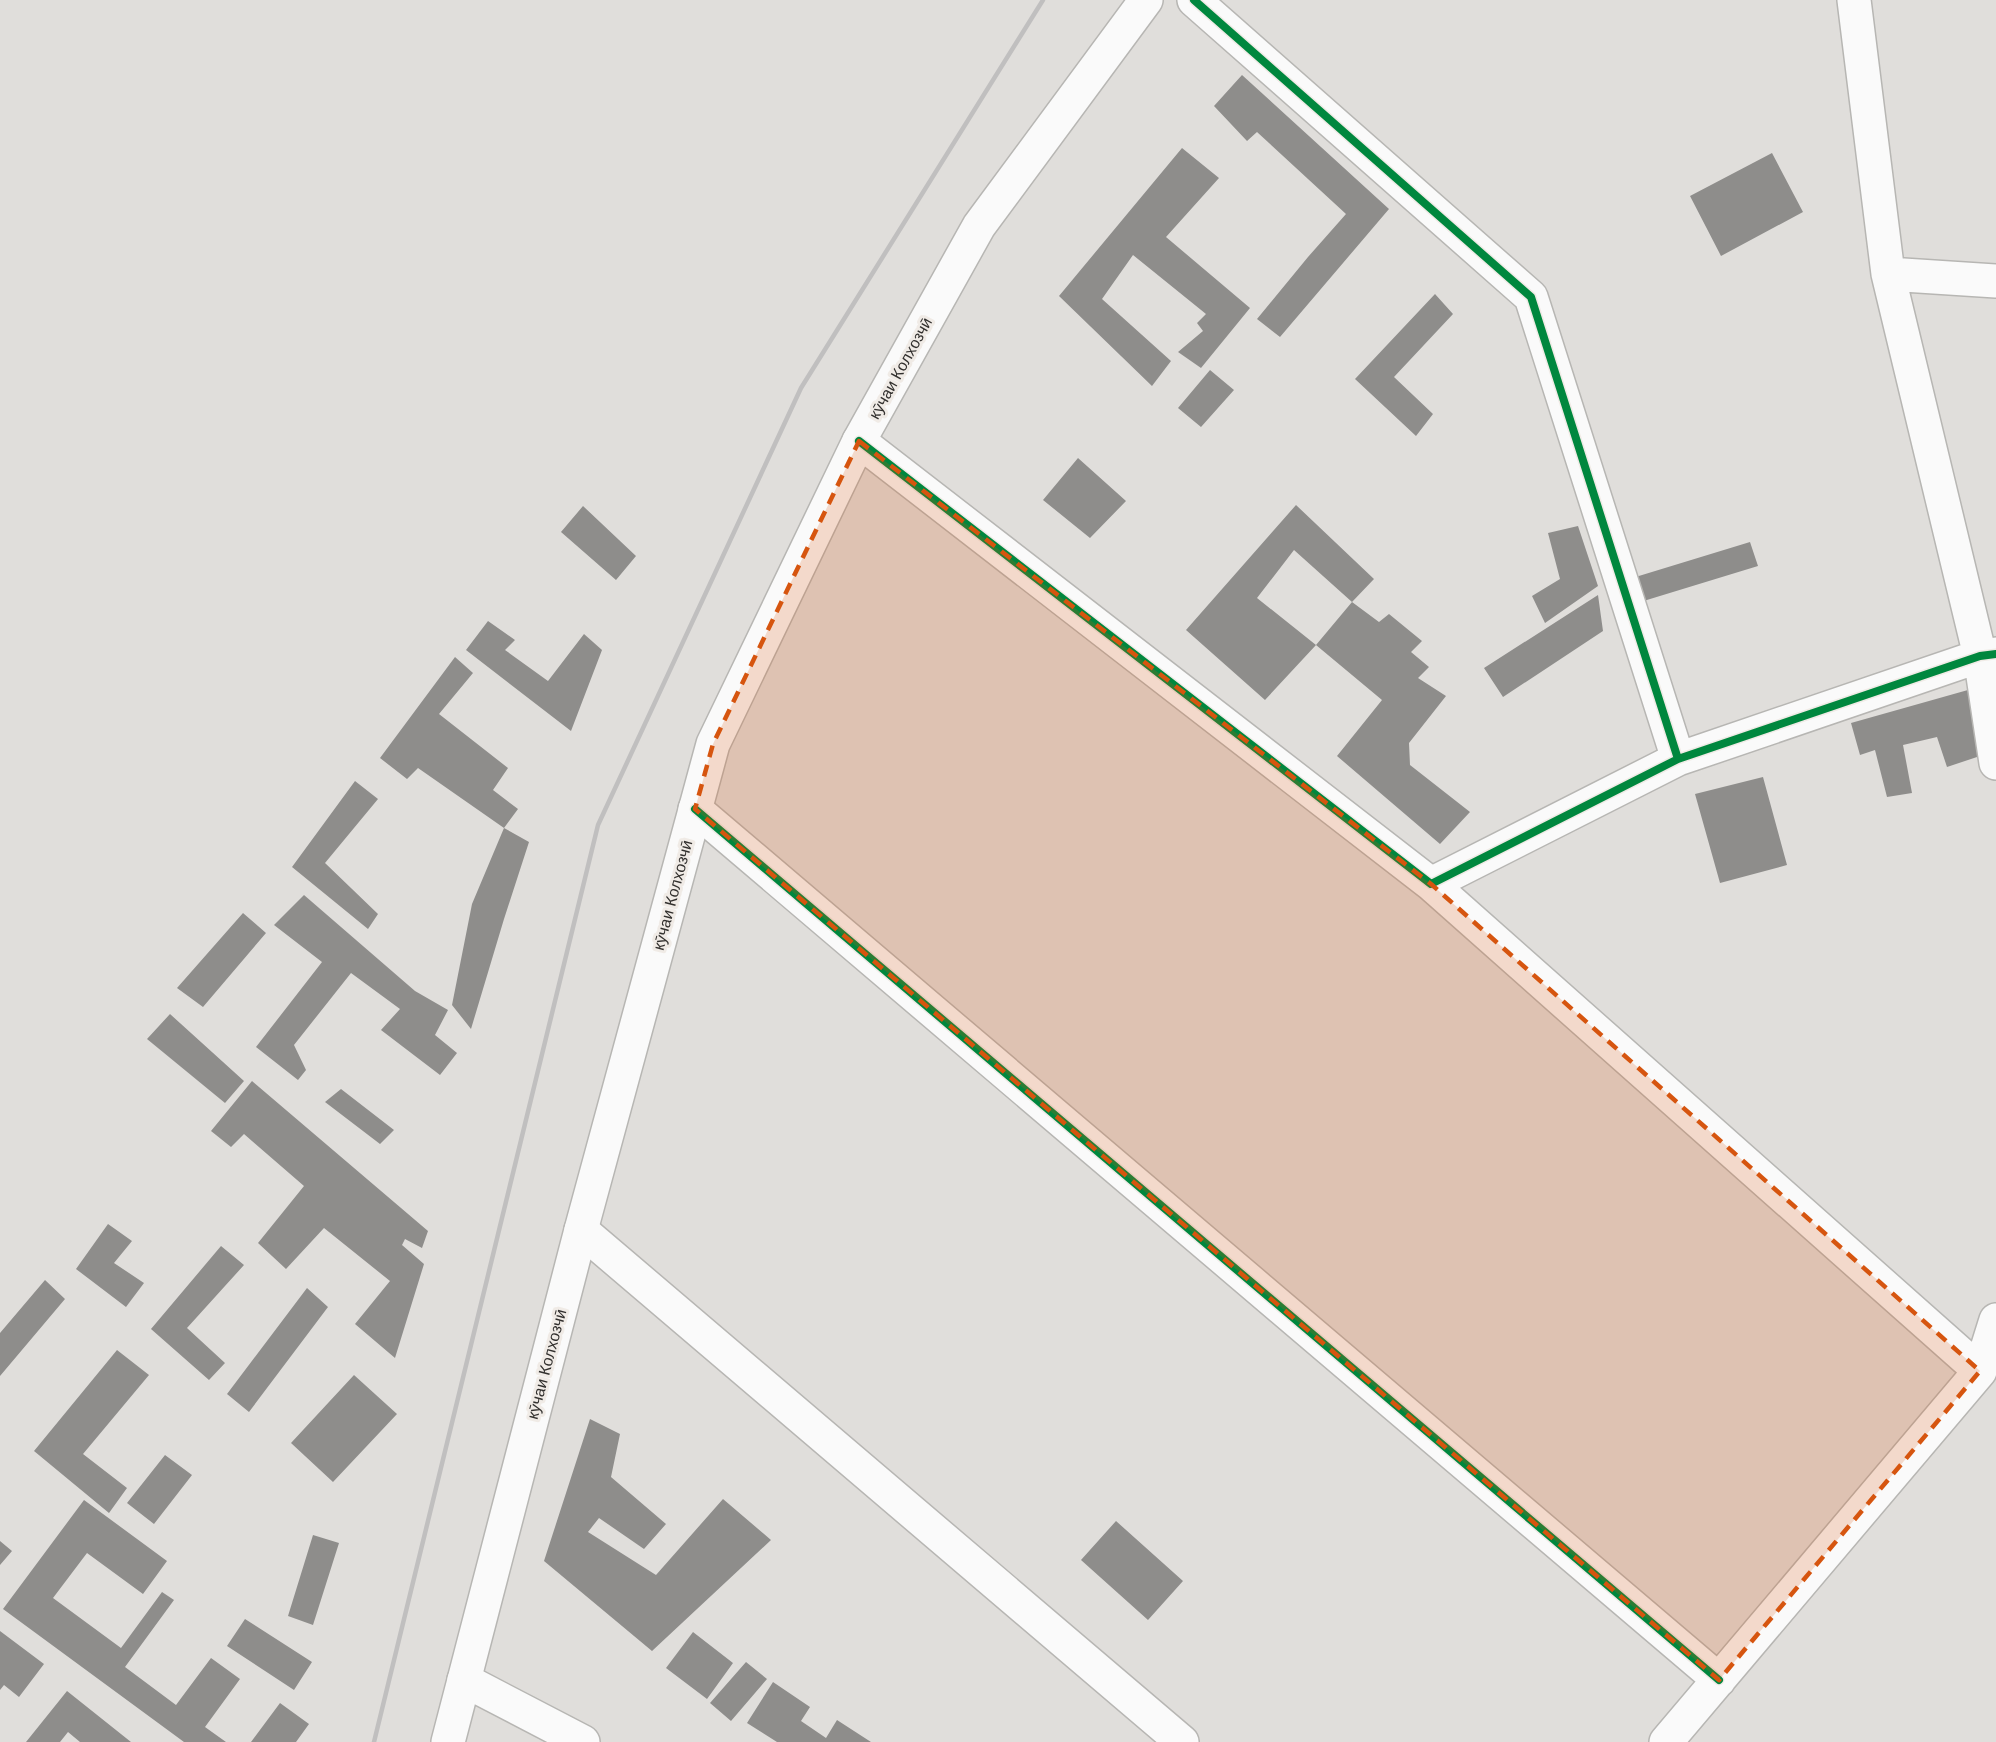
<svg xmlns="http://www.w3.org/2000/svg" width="1996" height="1742" font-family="'DM Sans',sans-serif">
	<rect width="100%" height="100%" fill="#e0dedb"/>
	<!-- building -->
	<path fill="#8e8d8b" d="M1242,75L1389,209L1280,337L1257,319L1308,257L1346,214L1257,132L1247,141L1214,106Z
		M1182,148L1219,178L1166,237L1250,308L1201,368L1178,352L1203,331L1197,323L1206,314L1133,255L1102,299L1171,361L1152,386L1059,296Z
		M1772,153L1803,212L1721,256L1690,196Z
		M1435,294L1453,314L1394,377L1433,414L1416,436L1355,379Z
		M1210,370L1234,390L1201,427L1178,408Z
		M1078,458L1126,501L1090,538L1043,500Z
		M1296,505L1374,579L1352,602L1379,622L1389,614L1422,641L1411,652L1429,667L1418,678L1446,696L1409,743L1410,765L1470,812L1440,844L1337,756L1382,700L1316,645L1352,602L1294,550L1257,598L1316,645L1265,700L1186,630Z
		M583,506L636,556L616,580L561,532Z
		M1578,526L1598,586L1545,623L1532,596L1560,579L1548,533Z
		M1750,542L1758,566L1637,603L1629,579Z
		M1598,595L1603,631L1503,697L1484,668Z
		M488,621L515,640L505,650L548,681L584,634L602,650L571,731L466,650Z
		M455,657L473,673L439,714L508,768L493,790L518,809L504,828L418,768L407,779L380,758Z
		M1975,688L1983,755L1947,767L1937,737L1903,745L1912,793L1887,797L1875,750L1860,755L1851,723Z
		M1763,777L1787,865L1720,883L1695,794Z
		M355,781L378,799L325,863L378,914L368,929L292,867Z
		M504,828L529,842L504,919L471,1029L452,1005L472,904Z
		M304,895L415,991L448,1010L435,1035L457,1053L440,1075L381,1030L400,1009L351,973L294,1045L306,1070L298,1080L256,1047L322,962L274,925Z
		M243,913L266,933L203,1007L177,988Z
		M170,1014L244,1081L225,1103L147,1039Z
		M252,1081L428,1231L422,1248L405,1239L402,1245L424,1264L395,1358L355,1324L390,1281L324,1228L286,1269L258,1243L304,1186L244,1134L231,1147L211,1131Z
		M341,1089L394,1130L380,1144L325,1102Z
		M108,1224L132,1241L114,1263L144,1283L126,1307L76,1269Z
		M221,1246L244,1265L187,1328L225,1363L209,1380L151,1329Z
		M45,1280L65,1299L0,1376V1333Z
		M307,1288L328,1307L249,1412L227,1394Z
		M117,1350L149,1375L83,1454L127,1488L109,1513L34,1451Z
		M354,1375L397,1414L333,1482L291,1443Z
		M590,1419L620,1434L611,1477L666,1524L644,1549L599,1518L588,1532L656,1575L723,1499L771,1540L652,1651L544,1561Z
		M165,1455L192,1475L154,1524L127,1503Z
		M84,1500L167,1561L143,1594L87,1553L53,1598L121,1648L162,1592L174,1600L125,1667L176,1705L211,1658L240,1679L205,1727L226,1742H184L3,1609Z
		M1116,1521L1183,1581L1148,1620L1081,1560Z
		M313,1535L339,1543L313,1625L288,1616Z
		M0,1541L12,1551L0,1565Z
		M245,1619L312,1662L294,1690L227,1646Z
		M0,1631L44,1664L19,1697L4,1685L0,1690Z
		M693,1632L733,1663L707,1699L666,1668Z
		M746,1662L767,1679L731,1721L710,1703Z
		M773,1682L810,1707L801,1721L826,1738L837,1720L871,1742H777L747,1723Z
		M67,1691L131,1742H80L68,1732L60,1742H26Z
		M280,1703L309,1724L296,1742H251Z"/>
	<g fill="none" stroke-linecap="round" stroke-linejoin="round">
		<!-- street casing -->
		<g stroke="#b7b6b3" stroke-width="36">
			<path id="street" d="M1194,0L1531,297L1678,759L1980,656L1996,654
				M1854,0L1888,274L1980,656L1996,763
				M1888,274L1996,281
				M859,441L1431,884L1678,759
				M695,809L1719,1680
				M1431,884L1980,1371L1996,1320
				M581,1230L1182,1742
				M464,1680L583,1742
				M1666,1742L1980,1371"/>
		</g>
		<!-- secondary casing -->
		<g stroke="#b7b6b3" stroke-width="36">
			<path id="secondary" d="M448,1742L581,1230L713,744L859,441L979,226L1146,0"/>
		</g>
		<!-- street -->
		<use href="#street" stroke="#fafafa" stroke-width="33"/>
		<!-- secondary -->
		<use href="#secondary" stroke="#fafafa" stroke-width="33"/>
		<!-- rail -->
		<path stroke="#c0bfbf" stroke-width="4.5" d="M374,1742L598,825L801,388L1043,0"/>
		<!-- cycleway casing -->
		<g stroke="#f0ebe6" stroke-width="11">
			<path id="cycleway" d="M1194,0L1531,297L1678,759L1980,656L1996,654
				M859,441L1431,884L1678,759
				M695,809L1719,1680"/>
		</g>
		<!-- cycleway -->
		<use href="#cycleway" stroke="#00873e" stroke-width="8"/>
	</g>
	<!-- marked area -->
	<path fill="#d6550f" fill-opacity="0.2" stroke="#d6550f" stroke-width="4.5" stroke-dasharray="12 8" stroke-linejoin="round" d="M859,441L1431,884L1980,1371L1719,1680L695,809L713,744Z"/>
	<g text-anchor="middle" stroke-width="6" stroke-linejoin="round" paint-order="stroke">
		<!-- street labels -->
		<g font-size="16" fill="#32302e" stroke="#f0ebe6">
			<text transform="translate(900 368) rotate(-61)" y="6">кӯчаи Колхозчӣ</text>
			<text transform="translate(672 895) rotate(-75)" y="6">кӯчаи Колхозчӣ</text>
			<text transform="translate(546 1364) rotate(-75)" y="6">кӯчаи Колхозчӣ</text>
		</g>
	</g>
</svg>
